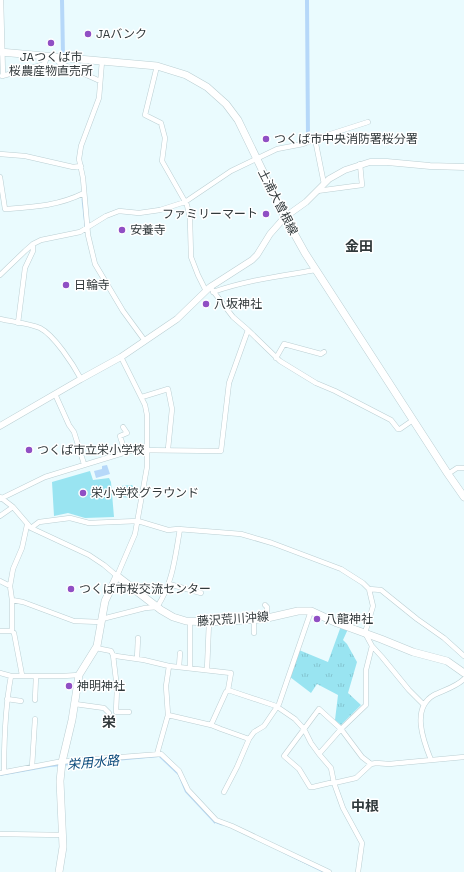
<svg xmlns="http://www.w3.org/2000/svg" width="464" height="872" font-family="'Space Grotesk','Noto Sans JP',sans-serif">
	<defs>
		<pattern id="grass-tufts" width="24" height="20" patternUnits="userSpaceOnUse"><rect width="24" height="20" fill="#99e4f1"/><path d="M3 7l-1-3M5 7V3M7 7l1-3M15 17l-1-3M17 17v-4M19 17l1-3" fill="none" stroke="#84c4d0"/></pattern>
	</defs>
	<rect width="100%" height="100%" fill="#eafbfe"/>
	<!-- grass -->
	<path fill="url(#grass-tufts)" d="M341,626L348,629L343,640L347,644L357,662L348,693L361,705L341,725L335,720L338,695L317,684L311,693L290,677L299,650L328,662Z"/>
	<!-- pitch -->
	<path fill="#99e4f1" d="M90,471L93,480L109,478L111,482L114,517L85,518L68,513L54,516L52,482Z
		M132,485L137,491V498L119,497L118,489L120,486Z"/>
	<!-- water -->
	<path fill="#b6d8f9" d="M107,465L110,474L96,478L94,471L102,469V466Z
		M161,755L179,774L186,790L215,821V824L185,792L178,775L159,757L50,767L0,776V774L50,765Z"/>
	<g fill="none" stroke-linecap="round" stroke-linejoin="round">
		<!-- stream -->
		<path stroke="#b6d8f9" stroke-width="1" d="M82,199L85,226
			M214,822L222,825
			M284,853L323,872"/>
		<!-- canal -->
		<path stroke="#b6d8f9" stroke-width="4" d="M62,0L63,55
			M307,0L308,139"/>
		<!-- minor casing -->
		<g stroke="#bbcfd3" stroke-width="5.5">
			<path id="minor" d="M1,0L3,76
				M53,57L60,63L100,81
				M102,61L99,98L81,146L79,159L83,178L88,235L95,264L123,311L145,341
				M157,66L145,115L161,123L165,138L162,161L187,205L190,219L191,257L198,275L206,291
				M2,76L42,65L45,63L47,56
				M315,139L324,184
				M0,154L25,156L73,167L81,166
				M0,177L5,209C33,207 58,206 84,193
				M317,191L362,185L360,164
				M0,275L25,251L33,244L41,240L80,232L106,216L119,211L139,213L160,210L185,202L231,171L277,149L303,144L315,139L368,122
				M210,287L233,317L248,330L280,361L316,383L335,391L391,420L398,429H400L413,420
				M213,292C247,280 281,276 316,270
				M0,319C13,322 28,323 40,328C54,335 73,364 81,379
				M18,323L25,268L33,251V244
				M276,358L284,344L321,354L324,352
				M55,394L69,425L74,432L84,464
				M142,397L168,389L172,409L168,449
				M123,427L127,433L120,436L125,452
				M448,474L457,468H464
				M0,497L13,507L31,528L89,555L104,565L117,576L135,534L147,467V415L145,405L121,357
				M0,499L45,477L133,450L221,451L229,383L248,330
				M0,516L13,507
				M31,528L39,522L70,518L89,523L138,521L168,530L178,529L241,534L272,543L341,569L363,583L369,589L373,606L365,633L372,646L366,670V705L341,729L319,754
				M0,581L10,586
				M169,584L201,593
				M369,589L381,590L417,619L444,638L464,656
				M12,600L23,602L74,621L101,622
				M265,605L267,607V618
				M102,619L145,608L157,607C173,583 175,557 180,529
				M254,620V633
				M0,631H12
				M372,646L382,657L409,690L424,705
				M96,648L111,651L113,655L116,656L144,660L169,666L231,673L228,690L276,706L295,719L304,729L311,743L319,754L331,768L334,783L343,808L362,843L358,872
				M113,655L117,688L116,712H129
				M137,659L138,638
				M169,666L166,686L168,715L211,725L226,692L228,690
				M179,667L180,653
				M190,668V622
				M207,670L209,622
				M0,673L11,676H63L79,675
				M22,675L14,633L12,631V600L10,586L13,569L22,548L27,525
				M7,699L21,701
				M35,700L36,676
				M75,704L104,708L109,713
				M211,725L221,729L249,739
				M157,754L168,715
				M431,760C423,740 411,708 434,695C444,690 456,687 464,679
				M32,767L35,719
				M4,772C4,740 5,708 11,676
				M0,773L58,762L161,754L179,771L188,790L216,820L232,826L329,872
				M334,782L313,787H310L299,769L284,756L319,709L341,729L362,757L371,764
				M334,783L356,778L371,764L376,763L389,764L464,757
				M224,792L237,767L249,739L254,732L264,726L279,704L311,611
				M0,834L63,835"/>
		</g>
		<!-- tertiary casing -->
		<g stroke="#bbcfd3" stroke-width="7">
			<path id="tertiary" d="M0,426L81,379L121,357L177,319L210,287L252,260L257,255L270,234L285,217L306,202L329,179L345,170L370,162H387L430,166L464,167"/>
		</g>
		<!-- secondary casing -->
		<g stroke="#bbcfd3" stroke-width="8">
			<path id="secondary" d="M0,52L157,66L186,75L207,87L226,104L238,120L285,217L305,253L448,474L464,497
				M59,872L63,847L60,781L62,762L72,720L79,675L97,646L105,601L117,576L161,610L173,617L186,621L209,622L263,619L298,611H311L337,623L381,639L413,652L447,661L464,673"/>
		</g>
		<!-- minor -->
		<use href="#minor" stroke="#fff" stroke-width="4.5"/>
		<!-- tertiary -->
		<use href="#tertiary" stroke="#fff" stroke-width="6"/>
		<!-- secondary -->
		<use href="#secondary" stroke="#fff" stroke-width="7"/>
	</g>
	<!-- markers -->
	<g fill="#904fc4" stroke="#fff" stroke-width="1.5">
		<circle cx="88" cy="34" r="4"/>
		<circle cx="51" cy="43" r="4"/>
		<circle cx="266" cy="139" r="4"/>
		<circle cx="266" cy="214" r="4"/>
		<circle cx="122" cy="230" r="4"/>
		<circle cx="66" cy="285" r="4"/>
		<circle cx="206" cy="304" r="4"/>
		<circle cx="29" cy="450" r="4"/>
		<circle cx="83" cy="493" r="4"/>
		<circle cx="71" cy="589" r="4"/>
		<circle cx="317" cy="619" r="4"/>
		<circle cx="69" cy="686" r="4"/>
	</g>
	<g text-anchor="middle" stroke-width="3" stroke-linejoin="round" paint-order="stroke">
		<!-- poi labels -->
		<g font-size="12" fill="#31393b" stroke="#fff" text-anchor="start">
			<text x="96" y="38">JAバンク</text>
			<text x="51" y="61" text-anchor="middle">JAつくば市<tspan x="51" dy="14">桜農産物直売所</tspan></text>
			<text x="274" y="143">つくば市中央消防署桜分署</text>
			<text x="258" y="218" text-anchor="end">ファミリーマート</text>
			<text x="130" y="234">安養寺</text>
			<text x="74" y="289">日輪寺</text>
			<text x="214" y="308">八坂神社</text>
			<text x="37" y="454">つくば市立栄小学校</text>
			<text x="91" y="497">栄小学校グラウンド</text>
			<text x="79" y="593">つくば市桜交流センター</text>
			<text x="325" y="623">八龍神社</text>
			<text x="77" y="690">神明神社</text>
		</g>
		<!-- street labels -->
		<g font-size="12" fill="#31393b" stroke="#fff">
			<text transform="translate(278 202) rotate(63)" y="4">土浦大曽根線</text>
			<text transform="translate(233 619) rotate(-4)" y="4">藤沢荒川沖線</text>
		</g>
		<!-- water labels -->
		<g font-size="13" font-style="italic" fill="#074779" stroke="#fff">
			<text transform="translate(93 762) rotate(-5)" y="5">栄用水路</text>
		</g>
		<!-- quarter labels -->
		<g font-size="14" font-weight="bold" fill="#31393b" stroke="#fff">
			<text x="359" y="251">金田</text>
			<text x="109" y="727">栄</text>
			<text x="365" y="811">中根</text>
		</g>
	</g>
</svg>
